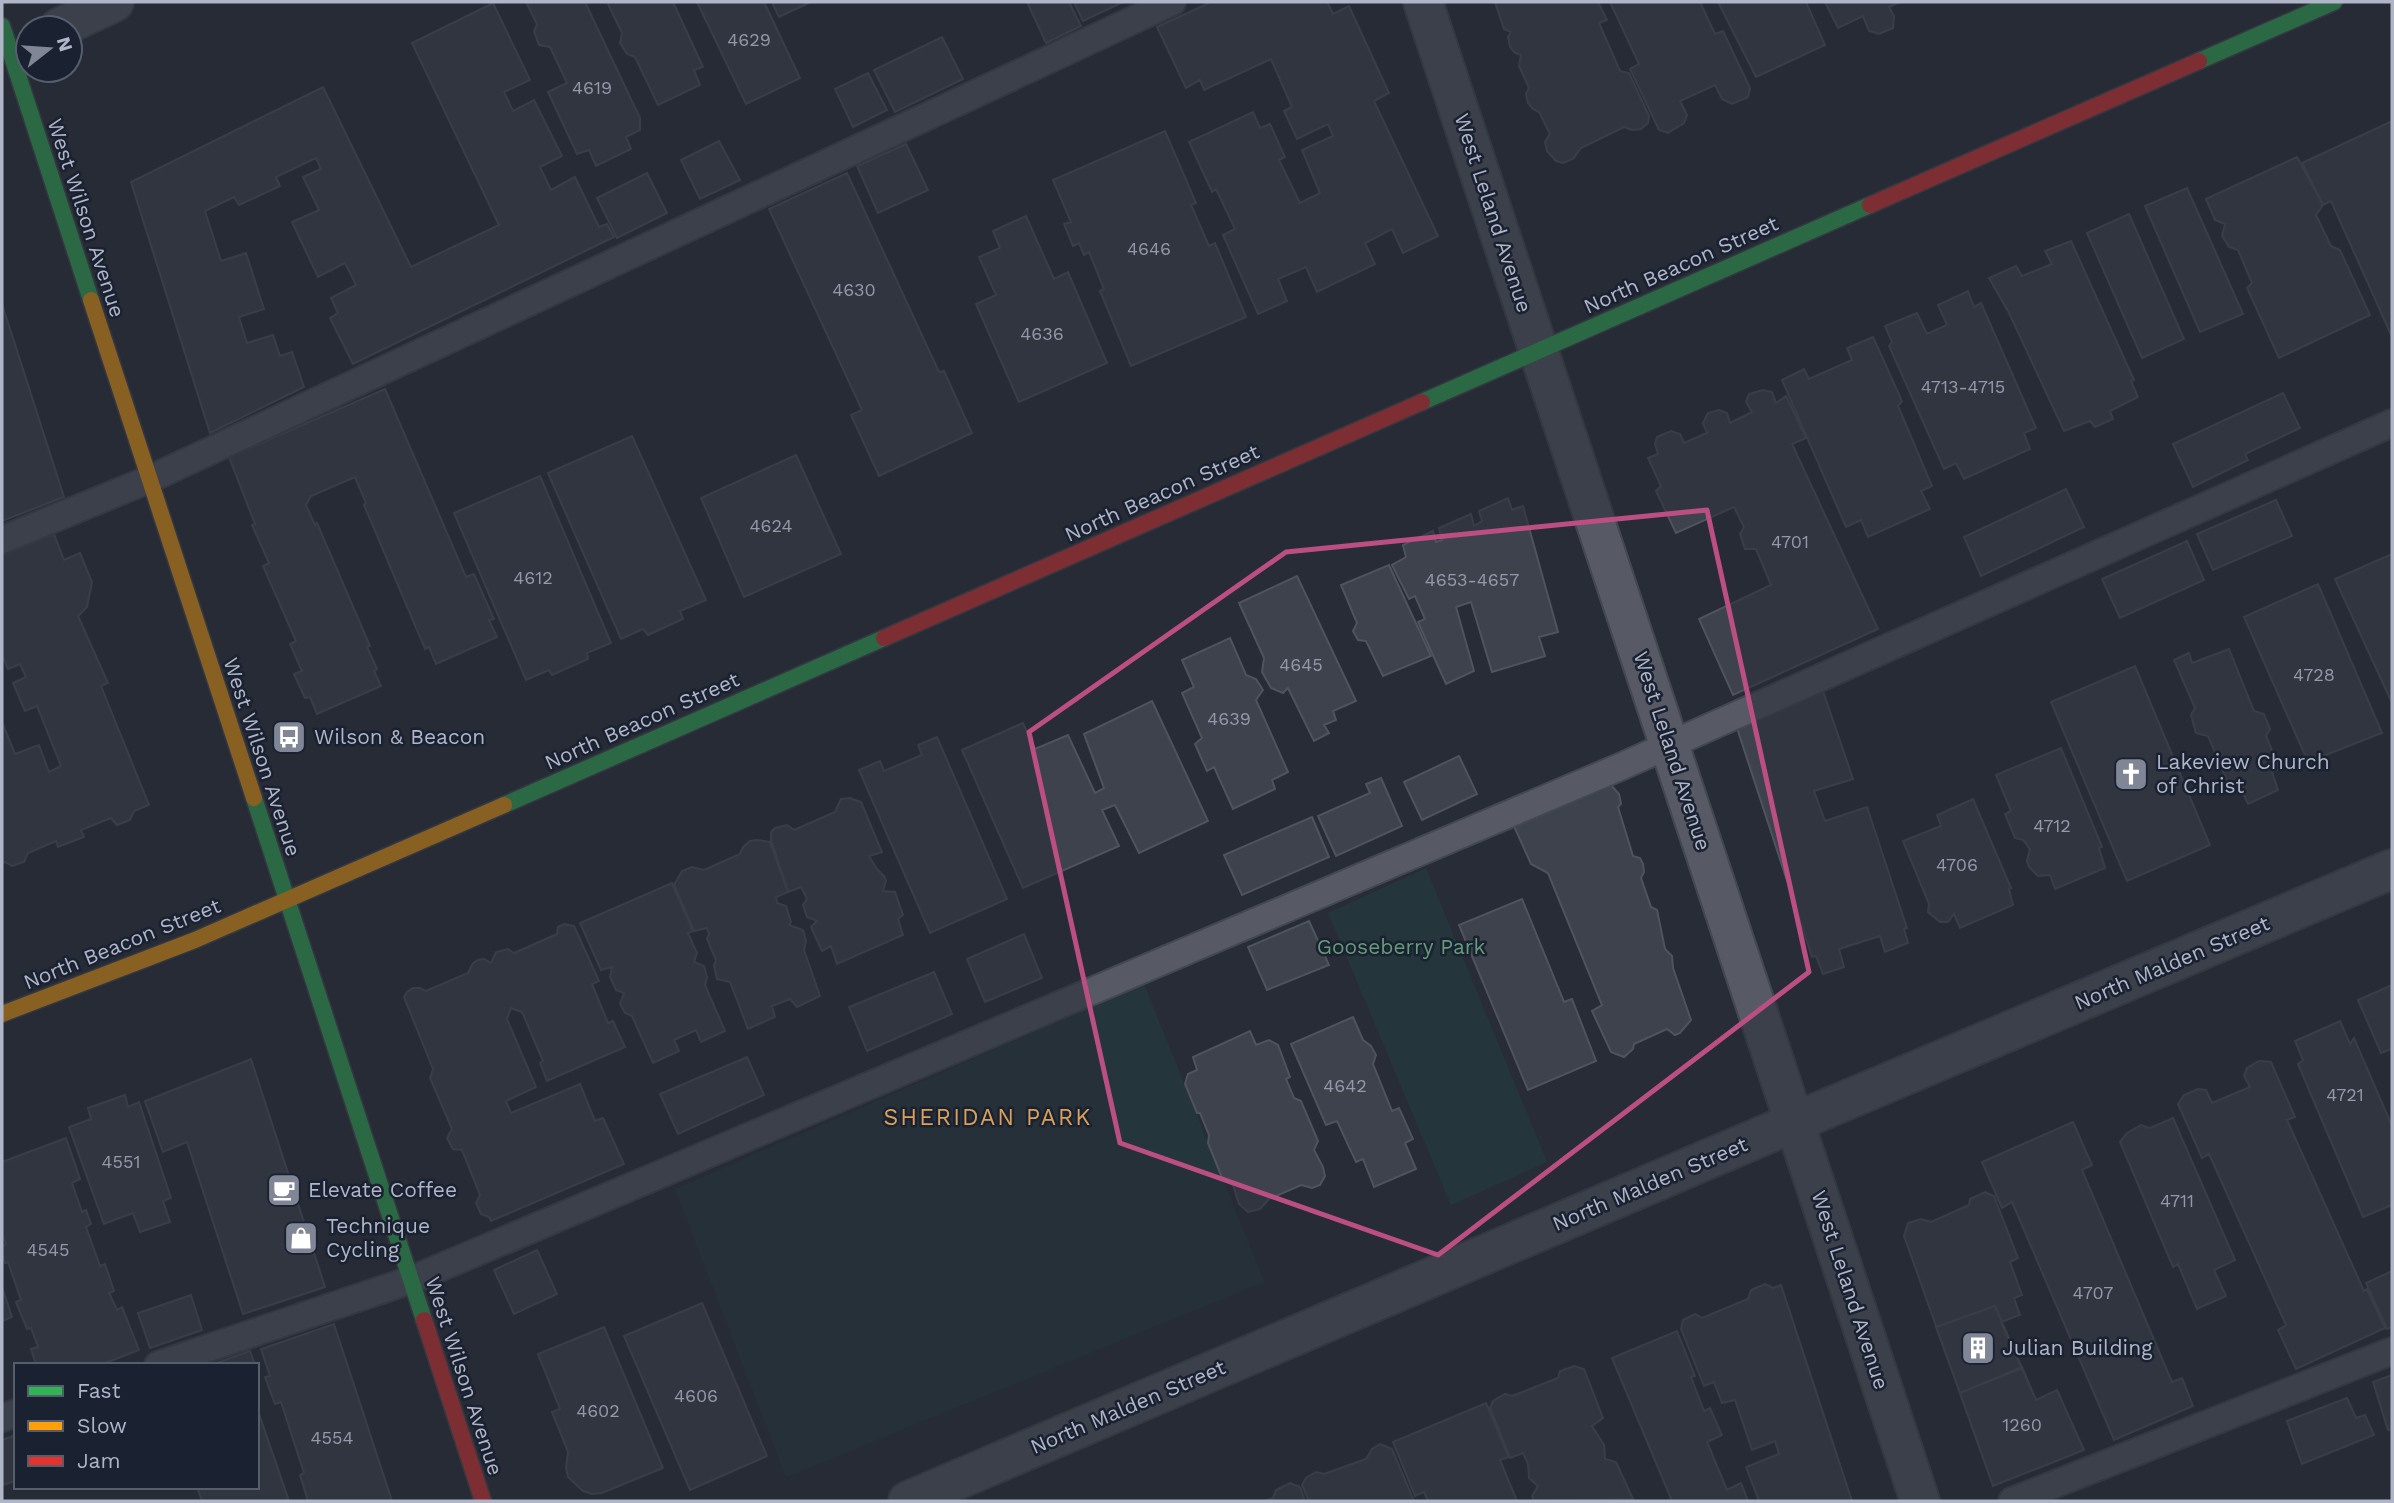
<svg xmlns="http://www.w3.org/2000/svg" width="2394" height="1503" font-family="'Work Sans',sans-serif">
	<rect width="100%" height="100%" fill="#272c36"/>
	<!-- green -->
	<path fill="#24363c" d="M1426,868L1547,1162L1451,1205L1328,913Z
		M1144,984L1264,1282L786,1477L675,1189Z"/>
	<!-- building -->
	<path fill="#3e424c" stroke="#4f535e" stroke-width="2" d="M526,2H585L640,118V130L626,137L631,149L596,166L589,150L577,154L548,92L567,83L550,47L539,45L534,31L537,24Z
		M607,2H673L703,67L694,70L700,85L658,105L635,57L627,54L620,43L622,33Z
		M697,2H764L800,78L746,104Z
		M772,2H811L779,17Z
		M1027,2H1069L1081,26L1046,43Z
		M1074,2H1123L1083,21Z
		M1211,2H1327L1333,14L1349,6L1389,93L1374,101L1438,236L1403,253L1392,229L1365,243L1375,264L1317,292L1306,267L1278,279L1287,301L1258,314L1223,235L1235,229L1216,189L1212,192L1189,142L1253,112L1260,128L1270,124L1285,157L1279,160L1300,203L1320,193L1302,150L1333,136L1328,124L1297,139L1284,111L1292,107L1271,59L1204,90L1200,80L1186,88L1157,27Z
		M1495,2H1598L1607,20L1599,23L1620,71L1629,73L1649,116L1648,123L1641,129L1632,130L1624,127L1581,148L1573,159L1563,163L1556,161L1547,151L1545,142L1550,134L1539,112L1533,109L1528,103L1526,94L1529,88L1519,66L1521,55L1515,53L1510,47L1508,37L1511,32L1504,29Z
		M1610,2H1700L1715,34L1723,31L1750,88L1748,97L1732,104L1722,99L1715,85L1680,101L1687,115L1684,123L1668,133L1659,130L1630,69L1639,64Z
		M1718,2H1806L1825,45L1756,77Z
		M1825,2H1900L1889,7L1894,16L1893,28L1879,34L1869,31L1863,16L1838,28Z
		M493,3L530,80L504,92L513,111L534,100L562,156L540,167L551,190L575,177L599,227L607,224L614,237L353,364L330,318L338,313L331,298L356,285L345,263L318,277L292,222L319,210L303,177L321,169L316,158L276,177L280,186L239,205L234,197L205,211L221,261L246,253L264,309L239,317L247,343L273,335L280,356L292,352L304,387L210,433L131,182L323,87L411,267L499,225L412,43Z
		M942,37L963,79L895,112L874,70Z
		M868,73L887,110L853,127L835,89Z
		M2392,121V337L2331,201L2323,205L2302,163Z
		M1165,131L1196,203L1191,205L1209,246L1215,243L1246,317L1131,366L1100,291L1104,289L1089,252L1084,255L1079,243L1073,246L1064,224L1071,222L1053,180Z
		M719,141L740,180L700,199L681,160Z
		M906,144L928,190L878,213L857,166Z
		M2297,157L2323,205L2316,215L2331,246L2340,250L2370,315L2279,358L2247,288L2252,283L2238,250L2229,247L2222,236L2225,224L2215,220L2206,199Z
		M647,173L667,213L617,238L597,198Z
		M847,173L939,372L944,371L972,433L879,476L851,415L862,410L769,209Z
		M2187,188L2243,314L2200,332L2145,206Z
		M2129,214L2184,339L2142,358L2087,233Z
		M1026,216L1054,279L1068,272L1107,363L1019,402L976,304L996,295L979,257L1000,248L993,231Z
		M2071,241L2134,380L2131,381L2138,397L2110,411L2113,419L2095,427L2090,421L2064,431L2009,313L1989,278L2016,266L2022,276L2052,264L2045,251Z
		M1968,291L1974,307L1981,303L2036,428L2024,433L2030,449L1964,479L1956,463L1944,469L1889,346L1892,342L1885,326L1917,313L1927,334L1947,325L1938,305Z
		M2,304L64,497L2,521Z
		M1873,337L1902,401L1898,406L1932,486L1921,491L1930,509L1868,537L1861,520L1846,527L1782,380L1804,369L1809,379L1852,360L1847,348Z
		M385,389L466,577L474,574L494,619L489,620L497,637L436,664L429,647L425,649L364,505L366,503L355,477L311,496L306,505L315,525L317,523L370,646L367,647L377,669L374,671L381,686L317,714L310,697L305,698L294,674L302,671L290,644L296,641L263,566L269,563L252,525L255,524L229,457Z
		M1763,390L1772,392L1776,403L1786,396L1806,438L1792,444L1878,629L1733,695L1699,619L1771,585L1756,549H1745L1740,534L1744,527L1734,507L1676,533L1656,491L1661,486L1648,458L1658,454L1655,444L1657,437L1671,431L1680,434L1684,443L1707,433L1703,423L1708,413L1719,410L1727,413L1730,423L1752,412L1746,402L1749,394Z
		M2283,393L2300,428L2245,454L2248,460L2193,487L2173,444Z
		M632,436L706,600L680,611L683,619L648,635L643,629L621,639L548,473Z
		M796,455L841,554L744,597L701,498Z
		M540,476L611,643L587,653L588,659L552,675L549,670L526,680L454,513Z
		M2066,489L2084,527L1981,576L1964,537Z
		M1508,498L1512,510L1523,506L1558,632L1539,637L1545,656L1492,672L1471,602L1456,607L1474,671L1446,684L1418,622L1425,619L1415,596L1409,599L1392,565L1406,557L1403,545L1433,531L1436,542L1442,540L1439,528L1471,514L1474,526L1482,521L1479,511Z
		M2276,500L2292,536L2213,570L2197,534Z
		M54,534L64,560L80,553L92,582L87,607L78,616L108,683L101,686L149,805L134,811L130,820L117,825L111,818L81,830L84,837L58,847L56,841L28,853L24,862L12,866L5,862L2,863V722L15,754L39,745L49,772L61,766L37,706L25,711L13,683L26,677L20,664L8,669L2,655V555Z
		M2187,541L2204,580L2120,618L2102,579Z
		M2392,554V703L2335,579Z
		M1389,565L1431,656L1383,676L1366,641L1358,640L1353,631L1357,623L1341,585Z
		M1297,576L1356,701L1333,711L1336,720L1324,725L1329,733L1314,741L1288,688L1283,693L1271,688L1262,672L1264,658L1239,603Z
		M2318,584L2382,733L2308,762L2244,617Z
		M1230,638L1246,675L1256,679L1263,690L1256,700L1288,772L1272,780L1275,789L1233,809L1214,767L1207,771L1195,744L1202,738L1182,693L1194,687L1182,660Z
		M2229,649L2254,711L2264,714L2270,729L2266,736L2280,769L2272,772L2278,790L2248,804L2240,787L2231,790L2208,736L2196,733L2191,715L2195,708L2174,660L2189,653L2192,663Z
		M2135,666L2210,845L2127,881L2051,702Z
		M1823,691L1853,779L1814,791L1825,821L1867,807L1907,928L1904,929L1908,943L1885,952L1880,936L1839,949L1844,967L1823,974L1816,956L1812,957L1737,728Z
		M1152,701L1208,821L1139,853L1115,805L1102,810L1119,846L1023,888L962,750L1023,723L1035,749L1068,735L1095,793L1104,788L1084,734Z
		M937,737L1007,899L930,933L859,770L880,761L884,771L922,755L918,745Z
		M2061,748L2102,847L2099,848L2105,868L2055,889L2050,875L2038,876L2029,867L2027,861L2030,849L2023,840L2015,838L2005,814L2011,811L1996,775Z
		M1459,756L1477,794L1422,820L1404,782Z
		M1381,778L1402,826L1336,856L1318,816L1370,793L1366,784Z
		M1610,784L1619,794L1621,804L1618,807L1633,856L1640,858L1643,864L1644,872L1641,878L1651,907L1657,910L1665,949L1672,956L1673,968L1691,1020L1680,1033L1675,1035L1667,1029L1634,1044L1633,1049L1624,1057L1611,1052L1592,1011L1602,1005L1548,873L1531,864L1513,824Z
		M850,798L861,802L882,852L869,856L876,868L884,876L886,881L883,891L895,892L903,915L898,919L903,935L837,964L831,946L822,951L811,927L817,921L807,917L803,905L807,899L801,887L788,892L771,840V832L775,828L787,825L794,830L835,812L841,799Z
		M1973,799L2011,888L2009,889L2013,905L1960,928L1954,914L1948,922H1940L1928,912L1929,904L1903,841L1941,826L1937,815Z
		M1312,817L1329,857L1242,895L1224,855Z
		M757,840L770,842L788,892L776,897L777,903L786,906L791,922L789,925L803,930L806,941L804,950L820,996L797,1007L790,999L772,1006L775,1017L748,1029L730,982L717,979L714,966L716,960L707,939L709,934L707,928L694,931L674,885L682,871L692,867L704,870L740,854L743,847L750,841Z
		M672,883L693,931L688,933L697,953L694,962L704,966L707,977L705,985L725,1031L701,1042L696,1030L674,1040L679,1051L653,1063L632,1016L625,1013L620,1004L624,993L616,990L610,977L612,967L601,970L580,923Z
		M1522,899L1564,1002L1572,999L1596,1061L1528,1090L1459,925Z
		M1309,921L1329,965L1267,990L1248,947Z
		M564,924L574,926L599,981L592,984L608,1023L613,1021L625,1047L547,1081L540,1063L543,1061L522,1012L511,1008L507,1019L536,1087L506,1101L511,1113L580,1084L595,1121L603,1118L624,1164L491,1221L489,1217L481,1214L476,1203L480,1195L462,1150L453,1149L447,1138L452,1129L430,1078L433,1069L404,997L407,992L413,988H420L426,991L468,973L473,963L478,960L484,959L491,963L496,952L508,949L514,953L557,934L558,927Z
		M1024,934L1042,978L985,1002L967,959Z
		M934,972L952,1014L867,1051L849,1007Z
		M2392,985V1051L2391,1049L2381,1053L2358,1000Z
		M1353,1017L1363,1040L1371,1046L1376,1055L1373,1064L1392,1111L1399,1108L1413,1139L1405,1143L1416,1169L1374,1187L1363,1159L1356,1162L1337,1121L1326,1125L1291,1044Z
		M2340,1021L2350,1044L2354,1038L2392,1126V1205L2363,1217L2298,1064L2303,1060L2295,1041Z
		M1250,1031L1256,1045L1269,1040L1278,1045L1290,1077L1286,1079L1294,1098L1301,1101L1318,1141L1314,1150L1323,1167L1325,1176L1320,1185L1312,1188L1301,1185L1269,1199L1260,1209L1248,1212L1239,1204L1233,1185L1223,1180L1208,1143L1209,1135L1200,1113H1197L1185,1084L1188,1074L1197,1070L1193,1057Z
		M747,1057L764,1095L678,1134L660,1094Z
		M251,1059L325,1287L243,1314L187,1142L163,1152L145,1101Z
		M2259,1061L2271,1062L2295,1117L2287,1120L2364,1291L2367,1289L2385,1328L2296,1369L2278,1330L2286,1325L2209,1154L2202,1158L2178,1104L2184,1095L2198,1089L2206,1090L2212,1103L2250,1087L2244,1076L2247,1068Z
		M125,1095L128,1107L139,1102L171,1198L163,1201L170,1222L140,1232L133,1213L104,1224L69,1127L91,1119L88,1108Z
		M2173,1118L2235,1260L2214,1270L2226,1296L2197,1309L2178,1264L2173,1267L2120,1142L2127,1133L2141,1125L2150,1128Z
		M2073,1122L2092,1165L2082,1170L2172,1382L2182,1378L2193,1406L2114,1440L2012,1202L2002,1208L1982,1162Z
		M66,1138L80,1179L72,1183L82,1212L86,1210L91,1224L86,1227L100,1266L105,1264L114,1291L109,1293L117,1310L122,1307L139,1350L100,1365H36L31,1349L38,1347L31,1328L27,1329L16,1302L21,1300L8,1262L5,1263L2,1253V1246L6,1244L2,1234V1162Z
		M1985,1192L1994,1196L2018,1258L2010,1262L2022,1295L2014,1298L2020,1315L2001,1322L2036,1400L2057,1390L2084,1450L1993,1486L1904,1236L1908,1223L1921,1219L1931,1222L1969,1205L1970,1199Z
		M537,1250L557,1294L514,1314L494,1270Z
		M2392,1271V1327L2387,1329L2366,1283Z
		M1765,1284L1773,1288L1781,1285L1852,1501H1759L1746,1467L1779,1454L1775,1441L1752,1450L1735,1400L1722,1403L1714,1382L1704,1386L1681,1329L1683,1320L1695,1314L1702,1318L1748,1299L1751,1290Z
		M2,1287L12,1317L2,1321Z
		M191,1295L202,1330L150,1348L138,1313Z
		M702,1303L767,1456L690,1490L624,1336Z
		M1995,1306L2022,1368L1960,1393L1936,1327Z
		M334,1324L392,1501H308L300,1475L304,1473L281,1402L275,1404L265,1377L270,1376L261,1349Z
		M604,1327L663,1468L602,1493L592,1494L583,1491L568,1477L566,1468L568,1452L552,1412L560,1409L538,1354Z
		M1677,1331L1695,1376L1691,1377L1704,1411L1710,1408L1722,1435L1707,1442L1727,1490L1741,1483L1748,1501H1672L1612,1358Z
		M250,1351L255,1365H211Z
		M1574,1366L1584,1369L1603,1418L1592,1426L1604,1445L1605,1459L1616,1462L1633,1499L1534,1501L1532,1496L1538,1486L1529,1478L1528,1464L1523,1453L1510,1458L1490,1408L1493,1401L1505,1394L1512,1396L1558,1378L1560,1371Z
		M2022,1367L2036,1400L2057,1390L2084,1450L1993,1486L1960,1393Z
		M2392,1375V1429L2388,1430L2373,1382Z
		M2347,1398L2356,1418L2365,1415L2374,1435L2302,1464L2287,1421Z
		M1486,1403L1507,1453L1509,1457L1500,1460L1517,1501H1428L1424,1492L1415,1496L1393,1442Z
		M257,1408L289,1501H202L197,1487H257Z
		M16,1435V1481L2,1485V1440Z
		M1380,1444L1392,1449L1414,1501H1309L1302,1485L1306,1478L1316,1472L1324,1474L1366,1459L1372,1449Z
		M1290,1483L1300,1487L1305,1501H1265L1273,1498L1276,1490Z"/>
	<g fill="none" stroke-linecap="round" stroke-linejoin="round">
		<!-- lane casing -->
		<g stroke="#43474f" stroke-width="30">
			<path id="lane" d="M2,540L150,479L1172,2
				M158,1365L411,1280L1620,767L2392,423
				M2,1418L16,1413
				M2012,1501L2392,1351"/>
		</g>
		<!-- street casing -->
		<g stroke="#43474f" stroke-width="42">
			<path id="street" d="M1423,2L1920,1501
				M59,28L114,2
				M908,1501L1795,1122L2392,869"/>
		</g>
		<!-- fast casing -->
		<g stroke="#43474f" stroke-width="19">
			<path id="fast" d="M2,26L91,300
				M2199,61L2334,2
				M1422,402L1870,205
				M254,798L424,1320
				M504,805L884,638"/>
		</g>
		<!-- slow casing -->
		<g stroke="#43474f" stroke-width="19">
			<path id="slow" d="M91,300L254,798
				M2,1014L195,940L504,805"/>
		</g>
		<!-- jam casing -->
		<g stroke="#43474f" stroke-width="19">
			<path id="jam" d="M1870,205L2199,61
				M884,638L1422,402
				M424,1320L483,1501"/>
		</g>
		<!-- lane -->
		<use href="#lane" stroke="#575a64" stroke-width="26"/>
		<!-- street -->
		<use href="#street" stroke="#575a64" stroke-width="38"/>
		<!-- fast -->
		<use href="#fast" stroke="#30b455" stroke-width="16"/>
		<!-- slow -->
		<use href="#slow" stroke="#ff9f0a" stroke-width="16"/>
		<!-- jam -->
		<use href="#jam" stroke="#e5322d" stroke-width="16"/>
	</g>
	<!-- marked area -->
	<path d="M0 0H2394V1503H0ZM1707,510L1809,972L1438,1255L1120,1143L1029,732L1286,552Z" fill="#272c36" fill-opacity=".55" fill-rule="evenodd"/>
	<path fill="none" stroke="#bc4f81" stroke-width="5" stroke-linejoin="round" d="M1707,510L1809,972L1438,1255L1120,1143L1029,732L1286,552Z"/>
	<!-- icons -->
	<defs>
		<g id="bus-square" transform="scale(1.75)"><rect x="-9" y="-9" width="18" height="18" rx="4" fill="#808695" stroke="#1a2131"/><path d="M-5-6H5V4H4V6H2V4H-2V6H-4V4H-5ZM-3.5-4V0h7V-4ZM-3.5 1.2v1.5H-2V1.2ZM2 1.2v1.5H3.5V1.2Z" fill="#fff"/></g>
		<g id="church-square" transform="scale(1.75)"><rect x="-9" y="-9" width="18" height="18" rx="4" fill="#808695" stroke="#1a2131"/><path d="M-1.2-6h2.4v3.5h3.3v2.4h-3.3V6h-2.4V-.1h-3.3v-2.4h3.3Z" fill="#fff"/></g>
		<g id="cafe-square" transform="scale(1.75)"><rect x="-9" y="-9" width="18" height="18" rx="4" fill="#808695" stroke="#1a2131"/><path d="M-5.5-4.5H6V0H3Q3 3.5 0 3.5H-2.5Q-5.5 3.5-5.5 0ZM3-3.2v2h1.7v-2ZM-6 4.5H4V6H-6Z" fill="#fff"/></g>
		<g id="shop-square" transform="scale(1.75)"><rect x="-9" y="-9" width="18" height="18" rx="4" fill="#808695" stroke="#1a2131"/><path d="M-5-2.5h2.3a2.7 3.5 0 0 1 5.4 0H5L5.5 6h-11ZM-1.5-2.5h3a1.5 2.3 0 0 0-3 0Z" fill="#fff"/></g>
		<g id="building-square" transform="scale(1.75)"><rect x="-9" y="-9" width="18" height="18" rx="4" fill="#808695" stroke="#1a2131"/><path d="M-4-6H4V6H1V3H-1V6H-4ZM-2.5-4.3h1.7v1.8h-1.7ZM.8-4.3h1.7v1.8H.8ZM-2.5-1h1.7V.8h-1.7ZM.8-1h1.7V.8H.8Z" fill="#fff"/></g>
	</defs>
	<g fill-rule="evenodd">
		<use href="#bus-square" x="289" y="737"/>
		<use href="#church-square" x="2131" y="774"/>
		<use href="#cafe-square" x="284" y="1190"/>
		<use href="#shop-square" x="301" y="1238"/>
		<use href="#building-square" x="1978" y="1348"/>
	</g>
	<g text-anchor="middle" stroke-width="5" stroke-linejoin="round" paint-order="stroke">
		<!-- number labels -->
		<g font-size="18" fill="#9499a9">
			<text x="749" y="46">4629</text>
			<text x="592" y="94">4619</text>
			<text x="1149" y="255">4646</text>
			<text x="854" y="296">4630</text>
			<text x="1042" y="340">4636</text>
			<text x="1963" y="393">4713-4715</text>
			<text x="771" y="532">4624</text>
			<text x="1790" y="548">4701</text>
			<text x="533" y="584">4612</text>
			<text x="1472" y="586">4653-4657</text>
			<text x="1301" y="671">4645</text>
			<text x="2314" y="681">4728</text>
			<text x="1229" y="725">4639</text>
			<text x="2052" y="832">4712</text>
			<text x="1957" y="871">4706</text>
			<text x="1345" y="1092">4642</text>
			<text x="2345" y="1101">4721</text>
			<text x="121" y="1168">4551</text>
			<text x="2177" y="1207">4711</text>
			<text x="48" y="1256">4545</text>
			<text x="2093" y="1299">4707</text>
			<text x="696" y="1402">4606</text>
			<text x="598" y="1417">4602</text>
			<text x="2022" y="1431">1260</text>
			<text x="332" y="1444">4554</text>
		</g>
		<!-- street labels -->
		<g font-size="21" fill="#b0b6c8" stroke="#1a2131">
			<text transform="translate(1493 213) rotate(72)" y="7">West Leland Avenue</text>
			<text transform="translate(86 218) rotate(72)" y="7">West Wilson Avenue</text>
			<text transform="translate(1681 265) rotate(-24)" y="7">North Beacon Street</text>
			<text transform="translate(1162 493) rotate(-24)" y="7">North Beacon Street</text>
			<text transform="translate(642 721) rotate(-24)" y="7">North Beacon Street</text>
			<text transform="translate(1672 751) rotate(72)" y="7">West Leland Avenue</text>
			<text transform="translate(262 757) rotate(72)" y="7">West Wilson Avenue</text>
			<text transform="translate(122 944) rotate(-22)" y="7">North Beacon Street</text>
			<text transform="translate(2172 963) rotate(-23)" y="7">North Malden Street</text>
			<text transform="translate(1650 1184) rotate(-23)" y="7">North Malden Street</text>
			<text transform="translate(1850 1290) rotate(72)" y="7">West Leland Avenue</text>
			<text transform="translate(464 1376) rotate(72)" y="7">West Wilson Avenue</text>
			<text transform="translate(1128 1407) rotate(-23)" y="7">North Malden Street</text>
		</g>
		<!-- poi labels -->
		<g font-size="21" fill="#b0b6c8" stroke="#1a2131" text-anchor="start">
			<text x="314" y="744">Wilson &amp; Beacon</text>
			<text x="2156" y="769">Lakeview Church<tspan x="2156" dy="24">of Christ</tspan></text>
			<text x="308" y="1197">Elevate Coffee</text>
			<text x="326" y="1233">Technique<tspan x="326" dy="24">Cycling</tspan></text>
			<text x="2002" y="1355">Julian Building</text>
		</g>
		<!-- park labels -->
		<g font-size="21" fill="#659b78" stroke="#1a2131">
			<text x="1401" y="954">Gooseberry Park</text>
		</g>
		<!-- neighbourhood labels -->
		<g font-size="23" letter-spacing="2" fill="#dba158" stroke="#1a2131">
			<text x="988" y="1125">SHERIDAN PARK</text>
		</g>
	</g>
	<!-- border -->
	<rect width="2394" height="1503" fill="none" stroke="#b0b6c8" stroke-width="7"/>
	<!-- legend -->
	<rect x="14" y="1363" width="245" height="126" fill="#1a2131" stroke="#565d6d" stroke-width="2"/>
	<rect x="28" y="1386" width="35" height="10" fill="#30b455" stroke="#565d6d" stroke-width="2"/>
	<text x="77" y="1398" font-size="21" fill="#b0b6c8">Fast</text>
	<rect x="28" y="1421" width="35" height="10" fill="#ff9f0a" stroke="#565d6d" stroke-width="2"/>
	<text x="77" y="1433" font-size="21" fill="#b0b6c8">Slow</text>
	<rect x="28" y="1456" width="35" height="10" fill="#e5322d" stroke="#565d6d" stroke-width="2"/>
	<text x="77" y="1468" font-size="21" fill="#b0b6c8">Jam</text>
	<!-- north arrow -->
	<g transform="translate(49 49) rotate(73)"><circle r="33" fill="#1a2131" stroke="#565d6d" stroke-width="2"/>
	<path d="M0-5L12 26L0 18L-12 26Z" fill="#808695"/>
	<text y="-10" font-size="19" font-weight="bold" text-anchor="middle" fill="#b0b6c8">N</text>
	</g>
</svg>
